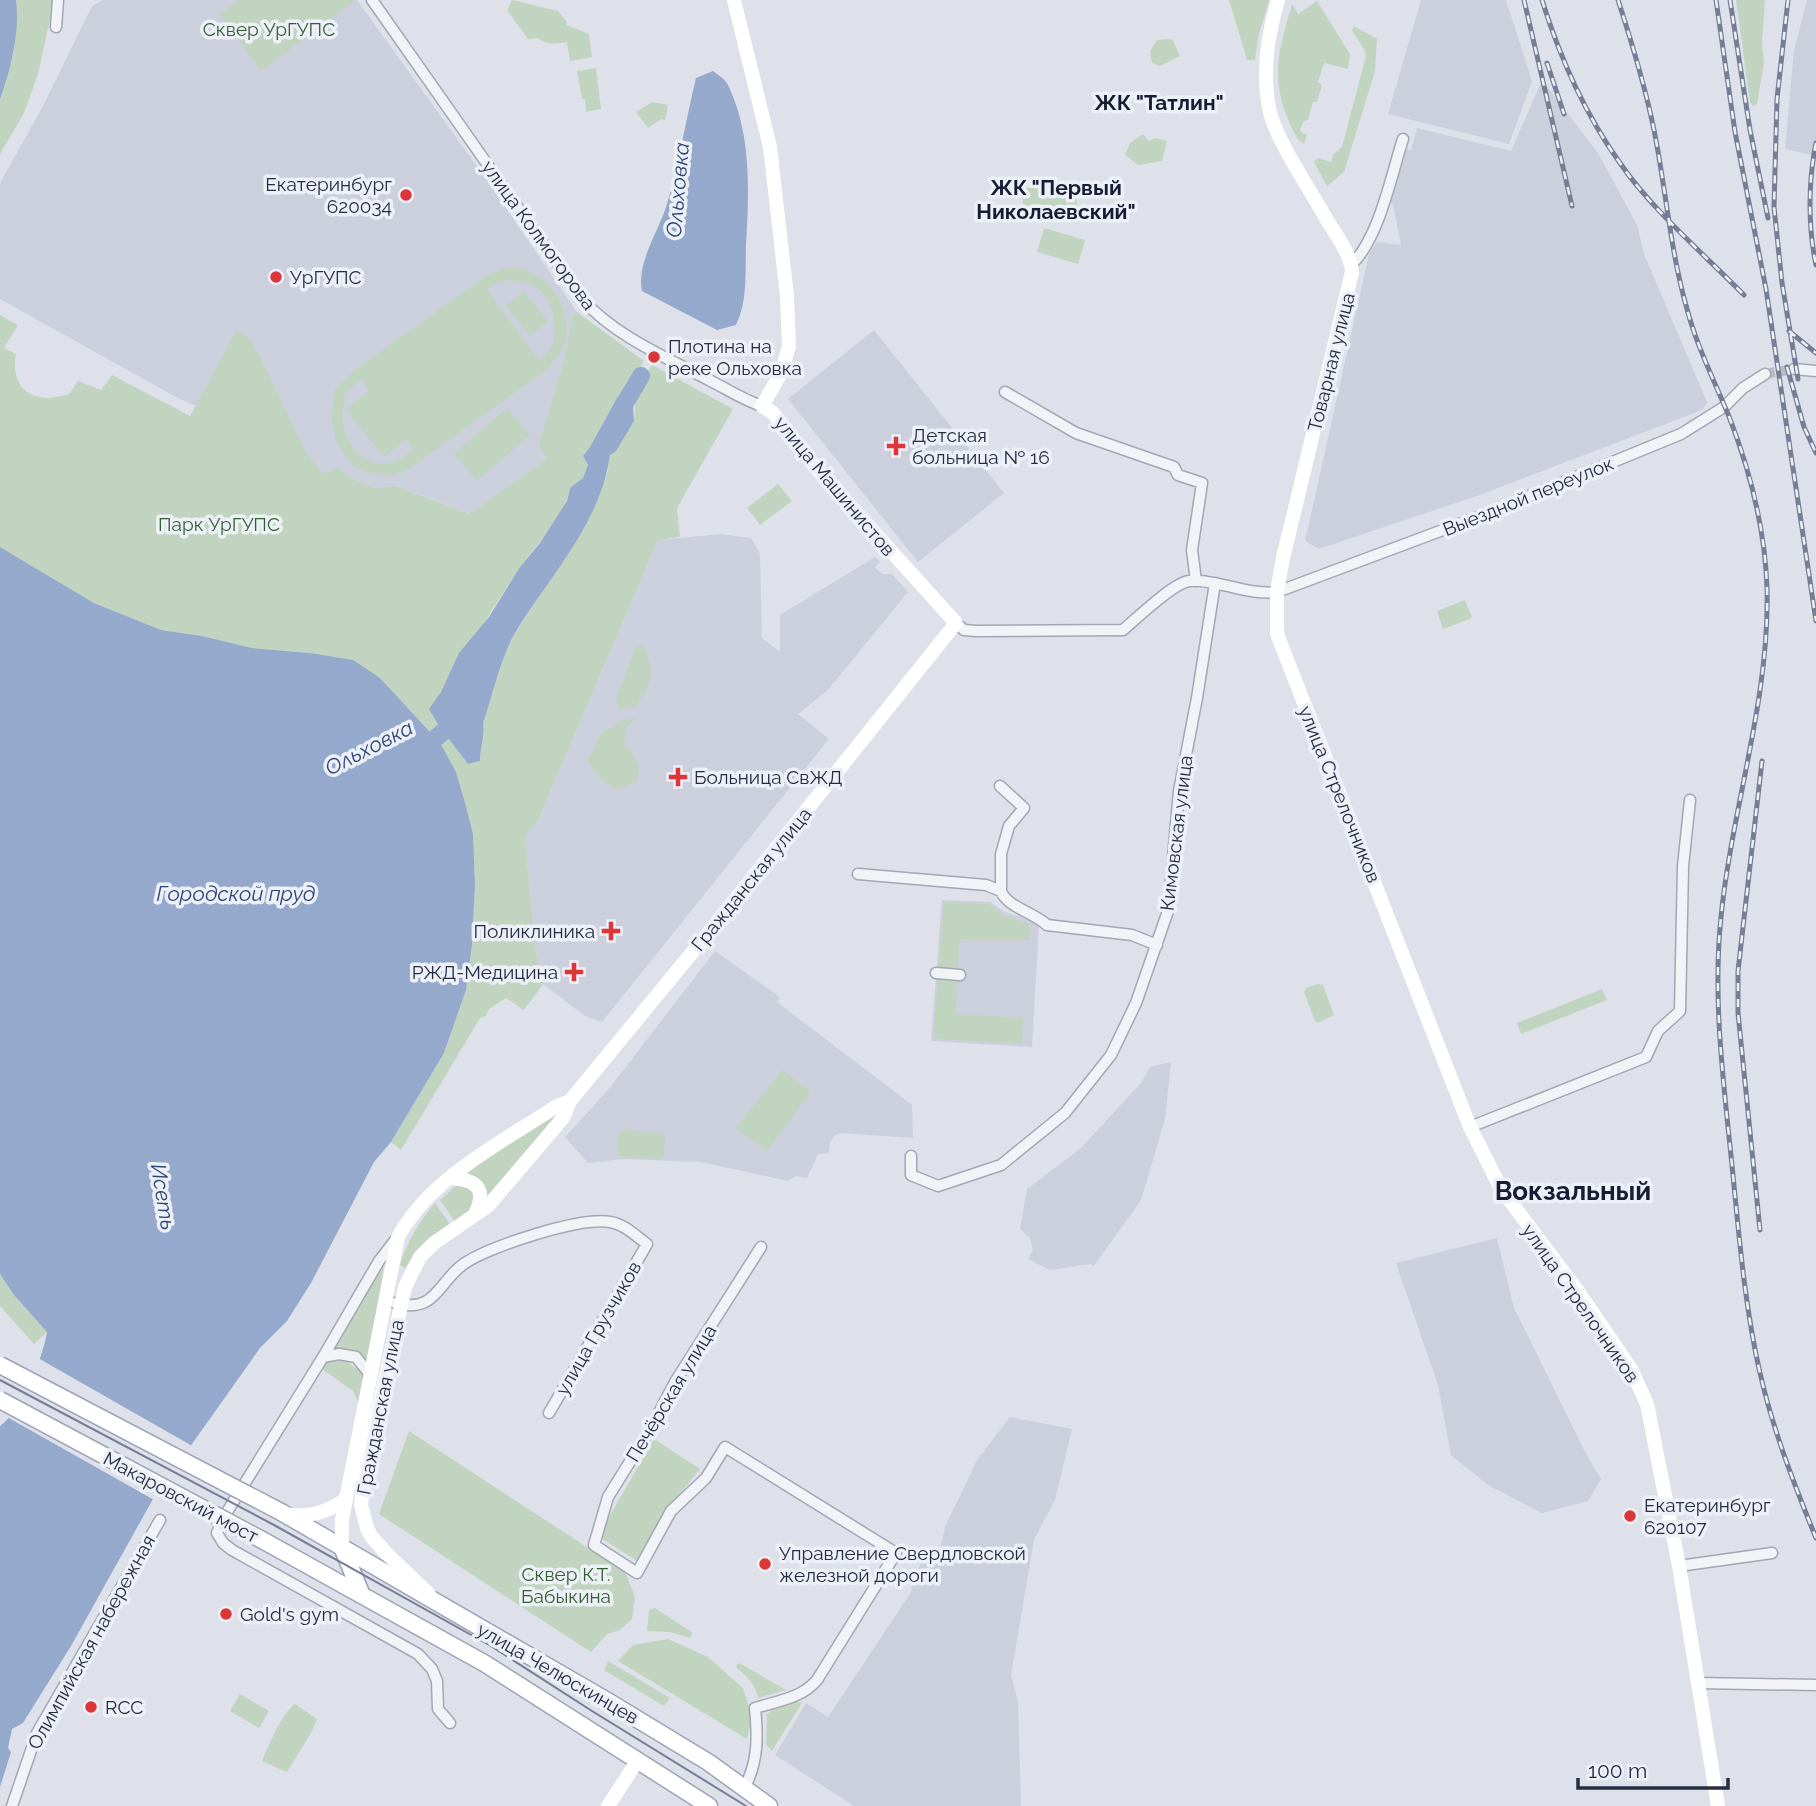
<svg xmlns="http://www.w3.org/2000/svg" width="1816" height="1806" font-family="Raleway,sans-serif">
	<rect width="100%" height="100%" fill="#dee1e9"/>
	<!-- built -->
	<path fill="#ccd0dc" d="M103,0H357L489,183L577,312L572,317L548,459L471,514L397,486L375,488L352,478L339,467L322,476L218,416L176,397L0,299V183L43,106L92,6Z
		M1421,0H1506L1532,81L1509,144L1388,114Z
		M1807,0H1816V156L1785,149L1794,50Z
		M1542,80L1598,153L1637,225L1644,254L1707,402L1704,408L1697,412L1477,496L1319,549L1305,541L1369,254L1377,242L1401,245L1393,204L1386,198L1403,149L1411,150L1417,128L1511,151Z
		M874,330L1004,493L918,562L788,399Z
		M721,534L751,538L760,554L762,638L780,652V615L875,557L880,562L875,567L882,574H892L908,592L828,690L798,714L829,739L602,1022L585,1016L543,984L535,947L525,836L537,823L658,540Z
		M942,900L990,902L1005,912L1039,923L1032,1047L931,1041Z
		M715,951L780,997L777,1002L912,1105L913,1138L841,1133L835,1135L830,1142L829,1153L818,1154L807,1178L796,1176L788,1181L701,1162L625,1159L588,1163L565,1137L608,1090Z
		M1171,1062L1165,1119L1141,1200L1094,1266L1091,1264L1050,1270L1028,1259L1033,1250L1030,1238L1020,1229L1027,1189L1081,1148L1142,1082L1150,1067Z
		M1497,1238L1514,1308L1585,1452L1601,1479L1588,1501L1542,1513L1488,1485L1451,1455L1438,1385L1396,1263Z
		M1010,1417L1072,1429L1055,1500L1034,1540L1011,1675L1018,1702L1021,1806H854L775,1755L806,1703L828,1717L911,1592L915,1575L926,1552L939,1555L945,1527L977,1460Z"/>
	<!-- green -->
	<path fill="#c1d4bf" fill-rule="evenodd" d="M16,0H52L53,6L38,74L24,113L0,154V99L14,51Z
		M239,0H355L261,71L220,14Z
		M512,0L558,11L567,22L566,25L589,34L592,57L570,61L567,42C555,44 546,45 538,38L528,39L507,10Z
		M1229,0H1269L1258,37L1255,60H1247Z
		M1736,0H1765L1762,43L1764,63L1757,104L1753,106L1750,102Z
		M1317,1L1350,54L1348,69L1324,63L1318,82L1322,85L1317,102H1313L1308,120L1304,121L1300,130L1303,134H1307L1304,144C1294,137 1292,128 1287,117C1270,73 1280,47 1292,4L1298,14Z
		M1354,26L1377,39L1375,71L1344,172L1327,186L1314,162L1318,158L1331,162L1333,155L1342,147L1366,56L1364,49L1352,30Z
		M1166,39L1173,40L1180,56L1160,66L1152,63L1150,51L1157,40Z
		M596,68L601,109L586,112L585,99H582L577,71Z
		M652,102L668,105L665,120L661,119L648,128L636,112Z
		M1143,134L1148,141L1155,138L1167,141L1162,161L1138,165L1125,155L1130,143Z
		M1074,182L1078,210L1025,217L1021,189Z
		M1044,228L1085,240L1078,264L1037,252Z
		M509,267C516,268 525,269 531,272C558,284 576,323 561,351C557,357 552,363 547,369L409,469L391,476L367,472L352,465L336,442L331,415L335,389L353,371L489,274ZM509,280C519,281 527,282 536,287C552,297 558,326 553,344C550,350 543,356 539,361L487,289L496,283ZM362,378L369,391L346,410L384,457L407,438L413,450C389,470 360,469 347,437C341,423 343,407 345,393Z
		M524,291L548,322L530,336L506,306Z
		M577,312L644,361L629,388L618,396L590,447L583,456L588,465L583,478L570,488C564,520 536,543 519,569C488,615 460,663 430,709L439,726L437,729L429,731L380,678L310,653L252,648L202,636L161,630L94,603L0,547V315L18,325L4,348L16,354C12,370 17,390 35,396C46,400 58,397 69,394L78,381L101,390L112,375L190,416L237,330L253,342L306,452L322,475L339,467L352,478L375,488L396,486L470,514L547,459L539,444L564,361L572,317Z
		M652,365L733,409L677,508L680,537L658,540L537,823L525,836L535,947L543,984L524,1010L506,998L489,1009L486,1016L480,1018L401,1150L391,1142L444,1053L466,990L472,945L475,885L473,834L456,772L439,744L450,739L468,764L480,761C480,748 485,736 483,723L500,663L517,630L583,529L608,471L610,455L634,421L636,393Z
		M507,408L530,435L477,481L454,454Z
		M778,484L792,501L760,525L747,508Z
		M1465,600L1472,618L1443,629L1437,611Z
		M637,645H643C657,672 652,684 635,707L620,709L616,698Z
		M636,718L627,727L624,742C633,759 645,762 636,782L617,789C605,784 593,772 588,761L602,731L613,728L621,720Z
		M944,902L989,904L1003,915L1030,925L1029,940L960,939L957,974L938,972Z
		M938,975L957,976L956,1014L1023,1018L1022,1044L934,1039Z
		M1318,984L1323,985L1334,1015L1318,1023L1315,1021L1304,992L1306,988Z
		M1602,989L1607,1000L1521,1034L1517,1023Z
		M782,1070L811,1092L767,1151L736,1128Z
		M565,1105L485,1200L464,1174Z
		M624,1130L662,1133L665,1137L664,1155L659,1159L621,1157L617,1151L619,1134Z
		M464,1184L475,1191L471,1210L455,1222L440,1200L456,1186Z
		M435,1203L450,1224C432,1237 416,1249 405,1268L400,1265C407,1242 419,1222 435,1203Z
		M384,1266L368,1363C356,1353 345,1349 330,1350Z
		M0,1274L14,1295L47,1332L34,1344L0,1306Z
		M336,1359L346,1361L361,1372L364,1383L359,1404L353,1391L322,1369L325,1363Z
		M409,1431L625,1572L635,1597L632,1619L620,1630L607,1634L591,1652L379,1514Z
		M654,1439L700,1469L664,1513L637,1561L598,1536Z
		M655,1608L693,1633L690,1638L670,1632L647,1631L649,1610Z
		M668,1639L708,1657L743,1688L752,1716L747,1739L618,1661L633,1645Z
		M608,1661L670,1698L664,1706L604,1670Z
		M739,1663L786,1690L758,1698C756,1684 746,1676 736,1667Z
		M240,1694L269,1711L259,1728L230,1711Z
		M792,1700L802,1703L772,1751L766,1744L767,1714L778,1705Z
		M295,1704L317,1719L311,1733L287,1772L262,1761C269,1745 281,1714 295,1704Z"/>
	<!-- water -->
	<path fill="#95a9cd" d="M0,0H16C20,33 11,68 0,99Z
		M713,71C718,75 725,79 728,85C752,135 749,192 746,245C745,273 748,300 736,325L717,330L642,291C636,263 659,231 667,204C679,163 686,119 696,78Z
		M632,391L634,421L616,451L610,455C601,521 552,574 518,628C500,657 494,691 483,723C485,736 480,748 480,761L468,764L439,726L429,709L441,692L459,653L489,617L520,567L540,543L567,501L570,488L583,478L588,465L583,456L590,447L618,396Z
		M0,547L94,603L161,630L202,636L252,648L310,653L353,660L380,678L429,731L437,737L456,772L465,803L473,834L475,885L472,945L466,990L444,1053L391,1142L374,1162L311,1283L287,1321L260,1348L153,1499L71,1646L23,1723L12,1729L8,1748L11,1752L0,1787V1426C21,1411 43,1358 47,1332L14,1295L0,1274Z"/>
	<!-- pier -->
	<path fill="#dee1e9" d="M38,1358L194,1447L156,1501L7,1417Z"/>
	<g fill="none" stroke-linecap="round" stroke-linejoin="round">
		<!-- river -->
		<path stroke="#95a9cd" stroke-width="18" d="M621,410L641,376
			M419,751L451,726L458,712"/>
		<!-- street-tunnel -->
		<path stroke="#b9bdc8" stroke-width="10" stroke-dasharray="10 5" stroke-linecap="butt" d="M1765,374L1794,369"/>
		<!-- street casing -->
		<g stroke="#a3a7b4" stroke-width="13">
			<path id="street" d="M372,0L582,299C615,336 665,357 709,380C727,389 743,400 762,406
				M56,27L58,0
				M1352,264C1379,238 1391,176 1403,139
				M1794,369L1816,371
				M1005,392L1076,433L1174,467L1178,475L1202,483L1192,550L1196,581
				M956,623L964,630L976,631L1123,630C1136,619 1173,583 1189,581C1202,579 1216,584 1228,586C1245,590 1260,594 1277,592L1483,515L1681,434L1724,407L1743,388L1765,374
				M1000,786L1024,808L1009,826L1001,854V891
				M858,874L986,885L1001,891C1007,907 1033,912 1047,925L1132,935L1157,945
				M936,973L960,975
				M1470,1127L1646,1057L1658,1031L1680,1011L1683,866L1690,800
				M911,1156V1175L938,1186L1001,1165L1065,1113L1111,1055L1136,1003L1168,911L1179,791L1197,698L1215,583
				M396,1239L379,1261L323,1357L222,1520L217,1533L223,1543L232,1550L418,1654L432,1669L437,1681L438,1709L450,1723
				M395,1303C437,1314 437,1282 465,1263C491,1246 579,1217 610,1222C624,1224 636,1236 647,1244L549,1413
				M323,1357L339,1354L356,1357L368,1372L369,1378
				M1679,1566L1772,1553
				M1698,1683L1816,1685
				M745,1787C758,1761 758,1737 755,1708C778,1701 802,1698 817,1680L896,1553L725,1447L706,1478L671,1511L637,1573L594,1545L608,1497L652,1426L675,1382L761,1247
				M12,1806L37,1733L160,1520"/>
		</g>
		<!-- primary casing -->
		<g stroke="#9ca3b6" stroke-width="19">
			<path id="primary" d="M281,1512L609,1702L708,1762L769,1806
				M264,1541L484,1663L709,1806
				M342,1547L361,1593"/>
		</g>
		<!-- street -->
		<use href="#street" stroke="#f1f3f7" stroke-width="10"/>
		<!-- secondary -->
		<path stroke="#fff" stroke-width="14" d="M1278,0C1267,37 1261,78 1271,116C1280,146 1311,191 1327,220C1336,235 1351,254 1352,272L1283,558L1277,592V634L1470,1127L1501,1189L1577,1290L1631,1369L1647,1404L1679,1566L1718,1806
			M450,1178C475,1179 488,1188 475,1214
			M285,1514C308,1518 326,1513 346,1499
			M342,1547V1520L346,1499L398,1237C431,1177 501,1143 557,1106L570,1101
			M429,1594L387,1554L371,1536L367,1528L361,1505L365,1472L405,1287L420,1257L434,1243L488,1206L563,1118L570,1101L705,937L956,623L817,469L773,413L762,406L782,371L789,346L787,296L770,147L734,0
			M608,1806L638,1760"/>
		<!-- primary -->
		<use href="#primary" stroke="#fff" stroke-width="16"/>
		<!-- tram -->
		<path stroke="#767d95" stroke-width="2" d="M0,1380L274,1525L491,1646L592,1711L746,1806"/>
		<!-- rail casing -->
		<g stroke="#767d95" stroke-width="5">
			<path id="rail" d="M1524,0L1572,206
				M1542,0C1560,58 1585,114 1620,163C1651,209 1705,255 1744,295
				M1618,0C1632,43 1645,86 1654,130C1666,189 1670,250 1687,309C1697,347 1715,382 1730,419C1751,474 1765,529 1767,588C1770,699 1732,807 1721,917C1713,993 1722,1070 1730,1146C1738,1221 1743,1299 1760,1373C1773,1430 1794,1484 1816,1538
				M1716,0L1735,132L1766,289L1816,621
				M1730,0L1750,130L1768,218
				M1788,0L1777,99L1774,207L1782,283L1798,379
				M1547,63L1564,114
				M1816,143C1808,182 1808,227 1816,265
				M1789,331L1816,353
				M1787,367L1804,427L1816,453
				M1760,1230L1738,1013V971L1762,761"/>
		</g>
		<!-- rail -->
		<use href="#rail" stroke="#eef0f7" stroke-width="2.5" stroke-dasharray="8" stroke-linecap="butt"/>
		<!-- primary-bridge casing -->
		<g stroke="#9ca3b6" stroke-width="19" stroke-linecap="butt">
			<path id="primary-bridge" d="M0,1365L281,1512
				M0,1400L264,1541"/>
		</g>
		<!-- primary-bridge -->
		<use href="#primary-bridge" stroke="#fff" stroke-width="16"/>
	</g>
	<!-- markers -->
	<g fill="#dc3638" stroke="#eef0f7" stroke-width="2.5">
		<circle cx="406" cy="195" r="7"/>
		<circle cx="276" cy="277" r="7"/>
		<circle cx="654" cy="357" r="7"/>
		<path d="M892.5 435.5h7v7h7v7h-7v7h-7v-7h-7v-7h7z"/>
		<path d="M674.5 766.5h7v7h7v7h-7v7h-7v-7h-7v-7h7z"/>
		<path d="M607.5 920.5h7v7h7v7h-7v7h-7v-7h-7v-7h7z"/>
		<path d="M570.5 961.5h7v7h7v7h-7v7h-7v-7h-7v-7h7z"/>
		<circle cx="1630" cy="1516" r="7"/>
		<circle cx="765" cy="1564" r="7"/>
		<circle cx="226" cy="1614" r="7"/>
		<circle cx="91" cy="1707" r="7"/>
	</g>
	<g text-anchor="middle" stroke-width="7" stroke-linejoin="round" paint-order="stroke">
		<!-- park labels -->
		<g font-size="19" fill="#345f32" stroke="#eef0f7">
			<text x="269" y="36">Сквер УрГУПС</text>
			<text x="219" y="531">Парк УрГУПС</text>
			<text x="566" y="1581">Сквер К.Т.<tspan x="566" dy="22">Бабыкина</tspan></text>
		</g>
		<!-- poi labels -->
		<g font-size="19" fill="#262c42" stroke="#eef0f7" text-anchor="start">
			<text x="392" y="191" text-anchor="end">Екатеринбург<tspan x="392" dy="22">620034</tspan></text>
			<text x="290" y="284">УрГУПС</text>
			<text x="668" y="353">Плотина на<tspan x="668" dy="22">реке Ольховка</tspan></text>
			<text x="912" y="442">Детская<tspan x="912" dy="22">больница № 16</tspan></text>
			<text x="694" y="784">Больница СвЖД</text>
			<text x="595" y="938" text-anchor="end">Поликлиника</text>
			<text x="558" y="979" text-anchor="end">РЖД-Медицина</text>
			<text x="1644" y="1512">Екатеринбург<tspan x="1644" dy="22">620107</tspan></text>
			<text x="779" y="1560">Управление Свердловской<tspan x="779" dy="22">железной дороги</tspan></text>
			<text x="240" y="1621">Gold's gym</text>
			<text x="105" y="1714">RCC</text>
		</g>
		<!-- street labels -->
		<g font-size="19" fill="#262c42" stroke="#eef0f7">
			<text transform="translate(539 235) rotate(54)" y="7">улица Колмогорова</text>
			<text transform="translate(1331 362) rotate(-76)" y="7">Товарная улица</text>
			<text transform="translate(835 486) rotate(50)" y="7">улица Машинистов</text>
			<text transform="translate(1528 496) rotate(-22)" y="7">Выездной переулок</text>
			<text transform="translate(1340 794) rotate(68)" y="7">улица Стрелочников</text>
			<text transform="translate(1176 833) rotate(-83)" y="7">Кимовская улица</text>
			<text transform="translate(751 879) rotate(-51)" y="7">Гражданская улица</text>
			<text transform="translate(1581 1303) rotate(55)" y="7">улица Стрелочников</text>
			<text transform="translate(598 1328) rotate(-60)" y="7">улица Грузчиков</text>
			<text transform="translate(671 1393) rotate(-59)" y="7">Печёрская улица</text>
			<text transform="translate(380 1407) rotate(-79)" y="7">Гражданская улица</text>
			<text transform="translate(181 1497) rotate(28)" y="7">Макаровский мост</text>
			<text transform="translate(91 1642) rotate(-61)" y="7">Олимпийская набережная</text>
			<text transform="translate(558 1673) rotate(30)" y="7">улица Челюскинцев</text>
		</g>
		<!-- neighbourhood labels -->
		<g font-size="21" font-weight="bold" fill="#181d33" stroke="#eef0f7">
			<text x="1159" y="110">ЖК "Татлин"</text>
			<text x="1056" y="195">ЖК "Первый<tspan x="1056" dy="24">Николаевский"</tspan></text>
		</g>
		<!-- water labels -->
		<g font-size="21" font-style="italic" fill="#2c447a" stroke="#eef0f7">
			<text transform="translate(678 190) rotate(-85)" y="7">Ольховка</text>
			<text transform="translate(369 748) rotate(-27)" y="7">Ольховка</text>
			<text x="236" y="901">Городской пруд</text>
			<text transform="translate(163 1197) rotate(81)" y="7">Исеть</text>
		</g>
		<!-- district labels -->
		<g font-size="26" font-weight="bold" fill="#181d33" stroke="#eef0f7">
			<text x="1573" y="1200">Вокзальный</text>
		</g>
	</g>
	<!-- scale -->
	<path d="M1578 1778v10h150v-10" fill="none" stroke="#262c42" stroke-width="3.5"/>
	<text x="1588" y="1778" font-size="21" fill="#262c42" stroke="#eef0f7" stroke-width="5" paint-order="stroke">100 m</text>
</svg>
